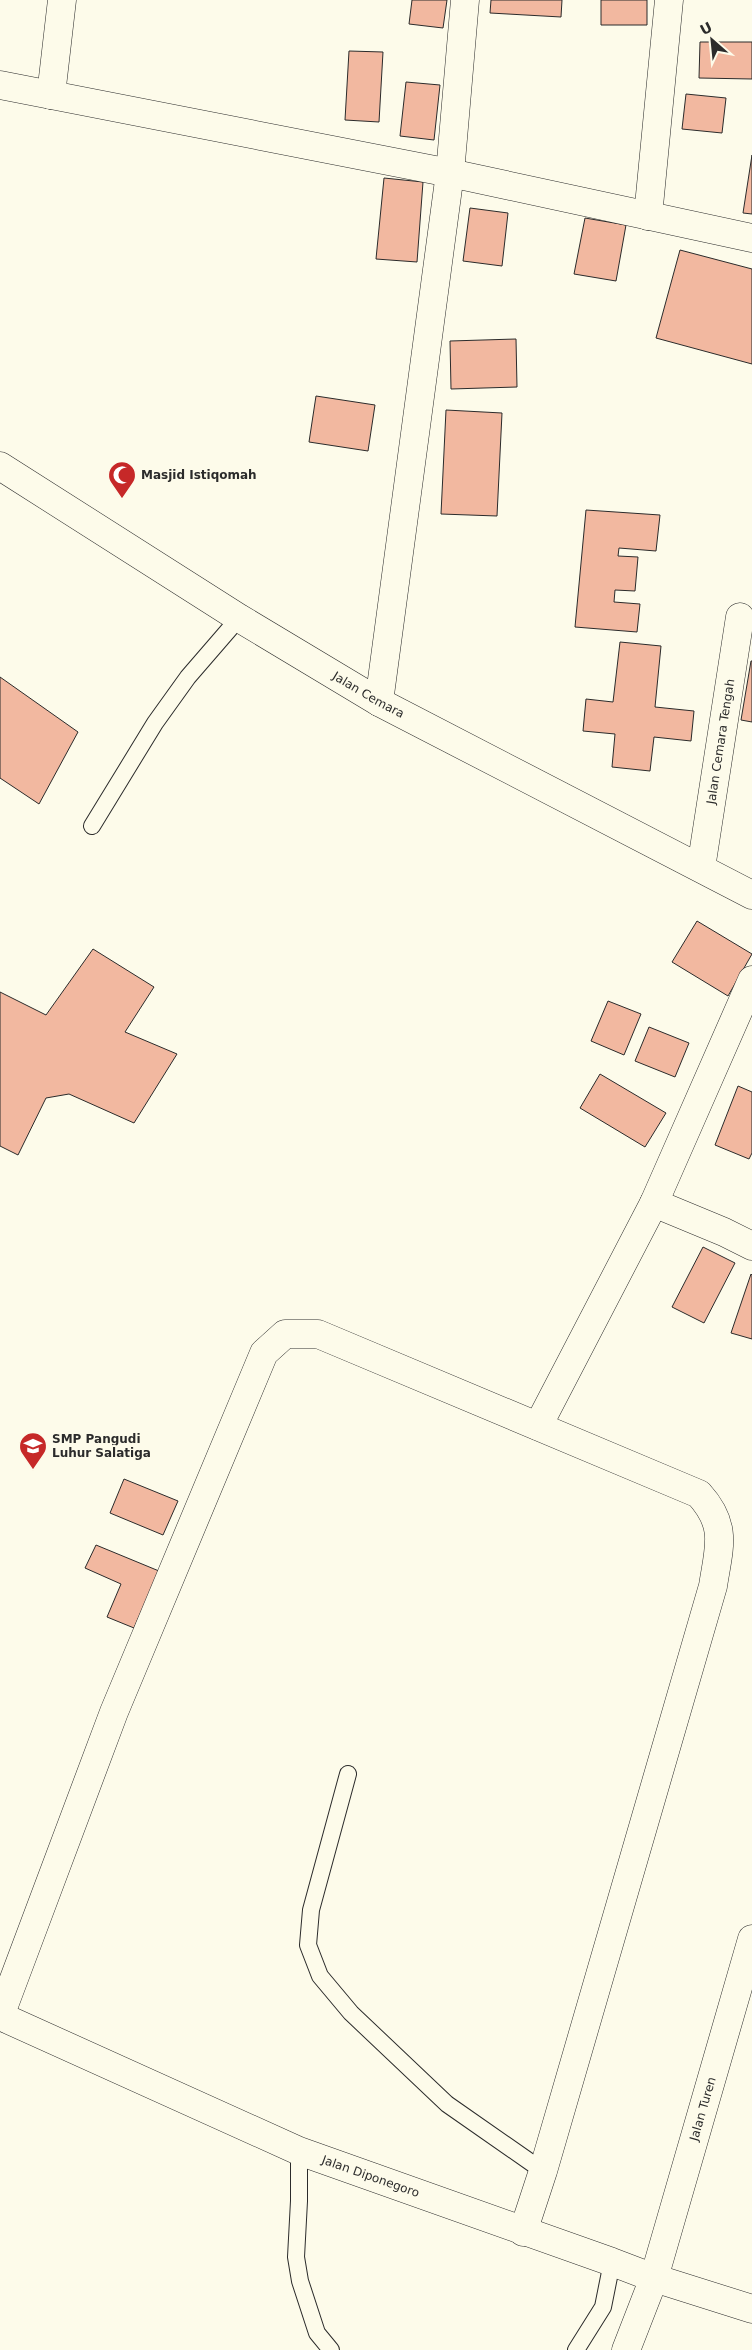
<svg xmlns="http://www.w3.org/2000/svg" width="752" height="2350" font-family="'DejaVu Sans',sans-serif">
	<rect width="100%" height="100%" fill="#fdfbea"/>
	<!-- building -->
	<path fill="#f2b8a0" stroke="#2b2b2b" d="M412,0H447L443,28L409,24Z
		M491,0H562L561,17L490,13Z
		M601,0H647V25H601Z
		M700,42H752V79L699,78Z
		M349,51L383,52L379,122L345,120Z
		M406,82L440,85L434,140L400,136Z
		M686,94L726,98L722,133L682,129Z
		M752,155V214L743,213Z
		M384,178L423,182L417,262L376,259Z
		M470,208L508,213L502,266L463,261Z
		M585,218L626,225L616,281L574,274Z
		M680,250L752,269V364L656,338Z
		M516,339L517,387L451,389L450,341Z
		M316,396L375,405L368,451L309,442Z
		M446,410L502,413L497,516L441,514Z
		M586,510L660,515L656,551L619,548L618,556L638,557L635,591L615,590L614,602L640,604L637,632L575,627Z
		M620,642L661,646L655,707L694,711L691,741L654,737L650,771L612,767L615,734L583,731L586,699L613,702Z
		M751,661H752V722L741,720Z
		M0,677L78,732L39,804L0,778Z
		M697,921L752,954L728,996L672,962Z
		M93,949L154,987L125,1032L177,1054L134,1123L69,1094L46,1098L18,1155L0,1146V992L46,1015Z
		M608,1001L641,1014L624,1055L591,1041Z
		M649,1027L689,1043L675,1077L635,1061Z
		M600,1074L666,1113L645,1147L580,1108Z
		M738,1086L752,1092V1153L749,1159L715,1145Z
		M703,1247L735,1263L704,1323L672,1307Z
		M751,1274L752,1275V1339L731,1333Z
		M124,1479L178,1501L163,1535L110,1513Z
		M96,1545L159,1571L134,1628L107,1617L121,1584L85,1568Z"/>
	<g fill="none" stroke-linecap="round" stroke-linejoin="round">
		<!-- service casing -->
		<g stroke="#2b2b2b" stroke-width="18">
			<path id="service" d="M92,826L155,723L188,677L239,618
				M348,1774L311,1910L308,1945L320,1976L351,2013L447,2104L543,2171
				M299,2151V2201L296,2257L300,2281L317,2333L331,2350
				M576,2350L603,2307L612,2262"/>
		</g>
		<!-- minor casing -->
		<g stroke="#2b2b2b" stroke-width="29">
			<g id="minor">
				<path d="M0,85L450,173L752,238"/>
				<path d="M51,95L62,0"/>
				<path d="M648,216L669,0"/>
				<path id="s1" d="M0,466L239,618L379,702L752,895"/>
				<path d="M379,702L450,173L465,0"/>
				<path id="s2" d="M701,868L740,617"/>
				<path d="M654,1203L724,1232L752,1246"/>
				<path d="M538,1426L654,1203L752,980"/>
				<path d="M0,2016L114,1712L264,1353L285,1334H318L699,1494C728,1526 719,1547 713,1586L543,2171L523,2232"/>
				<path id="s3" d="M654,2278L752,1939"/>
			</g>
		</g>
		<!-- tertiary casing -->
		<g stroke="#2b2b2b" stroke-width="29">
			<path id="tertiary" d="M626,2350L654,2278"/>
		</g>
		<!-- primary casing -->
		<g stroke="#2b2b2b" stroke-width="29">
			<g id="primary">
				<path id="s4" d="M0,2016L299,2151L612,2262L654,2278L752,2309"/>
			</g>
		</g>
		<!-- service -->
		<use href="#service" stroke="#fdfbea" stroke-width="16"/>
		<!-- minor -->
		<use href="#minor" stroke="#fdfbea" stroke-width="28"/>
		<!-- tertiary -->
		<use href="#tertiary" stroke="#fdfbea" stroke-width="28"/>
		<!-- primary -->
		<use href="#primary" stroke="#fdfbea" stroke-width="28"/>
	</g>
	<!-- icons -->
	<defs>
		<g id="mosque-pin" transform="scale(1.4375)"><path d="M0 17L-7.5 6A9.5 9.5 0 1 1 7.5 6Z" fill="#c62828" stroke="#fdfbea"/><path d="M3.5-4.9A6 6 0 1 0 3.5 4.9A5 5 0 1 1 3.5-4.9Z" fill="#fff"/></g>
		<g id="school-pin" transform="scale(1.4375)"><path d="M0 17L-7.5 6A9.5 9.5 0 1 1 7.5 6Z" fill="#c62828" stroke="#fdfbea"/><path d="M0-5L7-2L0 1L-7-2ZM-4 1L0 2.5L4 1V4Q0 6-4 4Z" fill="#fff"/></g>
	</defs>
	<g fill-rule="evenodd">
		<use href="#mosque-pin" x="122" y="475"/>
		<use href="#school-pin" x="33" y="1446"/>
	</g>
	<g text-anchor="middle" stroke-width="4" stroke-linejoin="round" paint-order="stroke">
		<!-- poi labels -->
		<g font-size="12" font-weight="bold" fill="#2b2b2b" stroke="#fdfbea" text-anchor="start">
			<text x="141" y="479">Masjid Istiqomah</text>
			<text x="52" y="1443">SMP Pangudi<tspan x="52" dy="14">Luhur Salatiga</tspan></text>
		</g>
		<!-- street labels -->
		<g font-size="12" fill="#2b2b2b" stroke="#fdfbea">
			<text dy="4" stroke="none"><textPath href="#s1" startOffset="434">Jalan Cemara</textPath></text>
			<text dy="4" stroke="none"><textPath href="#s2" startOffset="128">Jalan Cemara Tengah</textPath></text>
			<text dy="4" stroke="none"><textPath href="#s3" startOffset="176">Jalan Turen</textPath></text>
			<text dy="4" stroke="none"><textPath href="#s4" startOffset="404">Jalan Diponegoro</textPath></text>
		</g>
	</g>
	<!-- north arrow -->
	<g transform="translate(712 40) rotate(333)" stroke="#fdfbea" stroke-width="4" paint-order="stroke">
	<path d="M0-4L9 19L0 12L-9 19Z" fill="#2b2b2b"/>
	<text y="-8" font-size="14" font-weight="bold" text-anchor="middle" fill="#2b2b2b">U</text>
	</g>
</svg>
